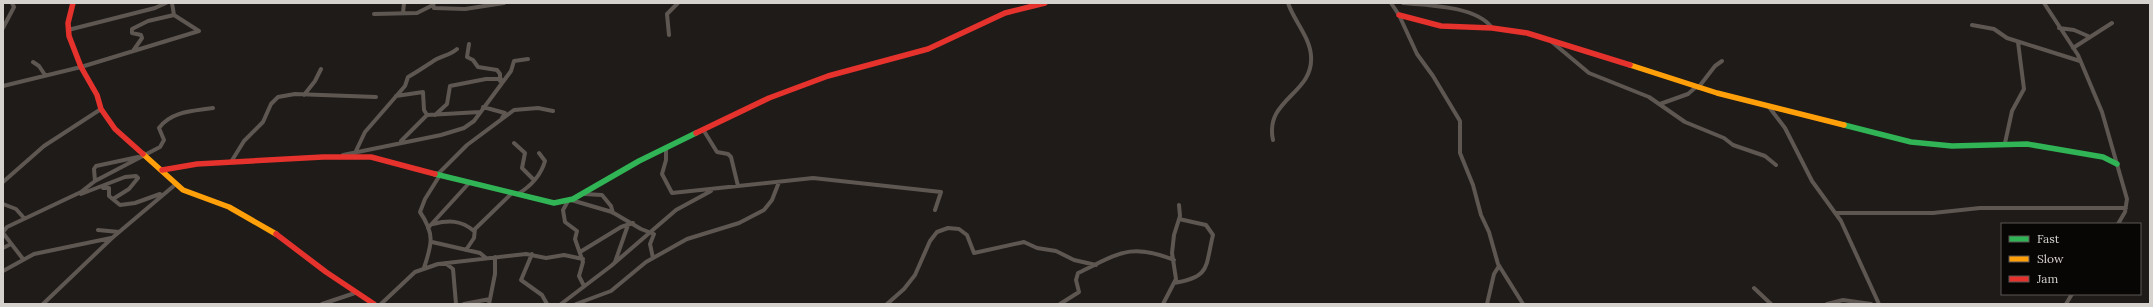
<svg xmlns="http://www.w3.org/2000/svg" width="2153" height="307" font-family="Lora,serif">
	<rect width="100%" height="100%" fill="#1e1b18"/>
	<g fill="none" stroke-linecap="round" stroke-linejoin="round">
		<!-- street -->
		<path stroke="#5e5651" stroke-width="4" d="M433,3L434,8L465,9L504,3
			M1391,3L1399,15L1417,54L1433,76L1460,121V153L1473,185L1481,215L1489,232L1498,264L1523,304
			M1403,3C1427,5 1477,6 1492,28
			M2044,3L2078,55L2102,112L2127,199L2125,212L2118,224
			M403,13L404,3
			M374,14L417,13L433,5
			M1972,25L1994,29L2007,38L2080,61
			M3,28L14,7L12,3
			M2059,28L2074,30L2088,36
			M68,30L155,8L166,3
			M669,35L667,14L678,3
			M1552,42L1589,73L1649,97L1685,122L1724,138L1733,145L1765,156L1776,165
			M469,44L467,57L473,60L478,67L497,70L500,74V81
			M2073,48L2112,23
			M133,51L142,38L141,35L132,33V29L148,21L174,15
			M33,62L39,66L45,75
			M3,86L81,67L199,31L174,15L172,3
			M1698,88L1715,66L1722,61
			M304,95L315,81L321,69
			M396,96L423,92L424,110L427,115L480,112
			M1660,104L1688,94L1696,87
			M483,107L505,113L502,118
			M1769,107L1785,128L1812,181L1841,221L1879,304
			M435,115L447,104L450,86L486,79H501
			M704,131L717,152L728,154L731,157L738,186
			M1273,140C1264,99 1314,94 1311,56C1310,37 1294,21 1288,3
			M401,141L427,115
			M514,143L525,153L522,168L534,180
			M2005,143L2012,111L2024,89L2018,42
			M666,149V160L662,174L672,193L813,178L941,192L935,210
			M355,153L365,132L405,86L408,77C417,72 424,67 432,62C440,56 449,56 457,49
			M343,155L441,135L464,128L474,121L511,71L514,61L528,59
			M231,162L244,141L263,122L271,104L278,97L295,94L376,97
			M437,175L467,145L514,110L538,108L553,111
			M95,181L94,169L96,166L138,157
			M3,182L44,146L101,109
			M103,188H109V196L120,205L135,203L160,194
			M81,194L125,177L136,176L138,178L129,189L113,199
			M518,194C531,186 541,175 545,161L539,153
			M584,194L602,195L611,206L613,213
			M571,200L612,212L641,229L654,234L650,244L653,258
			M568,201L563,210L565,222L577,231L575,239L583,262L579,276L584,286
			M3,204L16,209L24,218
			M1836,213H1933L1980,208H2126
			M433,224C449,220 461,220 474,231
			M428,228L470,182
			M98,230L119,232
			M3,232L7,227L81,192L95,181L160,147L164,140L159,128C171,111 194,111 213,108
			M3,233L23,259
			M432,242L480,253L486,258
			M3,248L11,244
			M466,250L474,238L475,229L512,193
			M580,252L621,227L633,223
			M532,254L521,280L542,295L547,304
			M615,262L628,225
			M445,263L453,269L456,304
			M424,268C432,244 435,234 420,212L425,199L440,175
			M3,271L34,254L111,238
			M1174,283C1211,277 1205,267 1213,235L1206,225L1179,219
			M1754,288L1771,304
			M43,304L112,238L176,184
			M322,304L355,293
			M381,304L415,272L438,264L526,254L546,258L564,255L583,259
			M464,304L490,299
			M489,304L495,274V257
			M561,304L611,266L676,210L711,191
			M576,304L611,291L646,262L687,239L739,223L764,210L772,200L779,182
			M887,304L904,289L915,275L930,241L937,232L948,228L959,229L967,235L974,253L1024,242L1037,248L1056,251L1074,260L1096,265
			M1060,304L1079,292L1076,280L1078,273C1118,254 1130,242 1174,260
			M1163,304L1176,279L1172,253L1174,235L1180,216L1179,205
			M1487,304L1494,274L1499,266
			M1827,304L1843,300L1871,304
			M2066,304L2072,294"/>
		<!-- fast -->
		<path stroke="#30b455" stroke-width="5.5" d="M1844,125L1911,142L1952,146L2027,144L2103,157L2117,164
			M435,174L554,203L573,199L639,161L696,133"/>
		<!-- slow -->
		<path stroke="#ff9f0a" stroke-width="5.5" d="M1630,65L1717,93L1844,125
			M143,154L183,190L229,207L276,234"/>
		<!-- jam -->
		<path stroke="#e5322d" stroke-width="5.5" d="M73,3L68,23L69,36L81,67L97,95L101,109L115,129L143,154
			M1399,15L1441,26L1492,28L1527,33L1630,65
			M696,133L769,98L828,76L928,49L1005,13L1045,3
			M162,170L197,164L323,157H371L435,174
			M276,234L326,272L374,304"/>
	</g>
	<!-- border -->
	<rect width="2153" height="307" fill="none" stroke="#d5d1cd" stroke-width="8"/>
	<!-- legend -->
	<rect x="2001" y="223" width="140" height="72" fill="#080605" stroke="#5a5755"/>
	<rect x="2009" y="236" width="20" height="6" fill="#30b455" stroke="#5a5755"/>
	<text x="2037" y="243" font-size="12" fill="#d5d1cd">Fast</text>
	<rect x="2009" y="256" width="20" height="6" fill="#ff9f0a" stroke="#5a5755"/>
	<text x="2037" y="263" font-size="12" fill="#d5d1cd">Slow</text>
	<rect x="2009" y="276" width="20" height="6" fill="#e5322d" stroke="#5a5755"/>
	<text x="2037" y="283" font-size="12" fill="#d5d1cd">Jam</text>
</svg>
